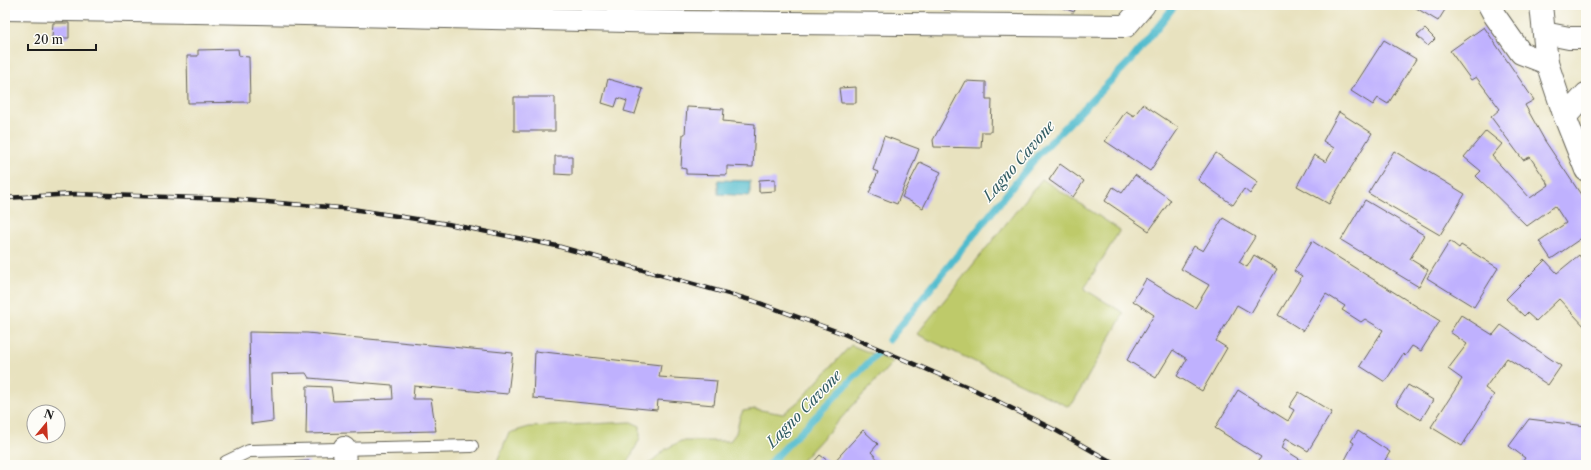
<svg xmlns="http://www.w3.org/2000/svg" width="1591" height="470" font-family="'Libre Caslon Text',serif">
	<rect width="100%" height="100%" fill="#fdfcf7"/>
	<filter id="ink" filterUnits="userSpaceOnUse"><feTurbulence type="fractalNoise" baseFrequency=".025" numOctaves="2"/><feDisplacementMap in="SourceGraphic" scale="8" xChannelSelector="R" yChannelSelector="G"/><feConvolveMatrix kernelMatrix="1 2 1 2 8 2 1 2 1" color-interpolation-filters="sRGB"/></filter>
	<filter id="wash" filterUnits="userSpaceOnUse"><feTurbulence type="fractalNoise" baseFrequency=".012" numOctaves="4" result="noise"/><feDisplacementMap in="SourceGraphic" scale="16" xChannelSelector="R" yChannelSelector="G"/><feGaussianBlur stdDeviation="0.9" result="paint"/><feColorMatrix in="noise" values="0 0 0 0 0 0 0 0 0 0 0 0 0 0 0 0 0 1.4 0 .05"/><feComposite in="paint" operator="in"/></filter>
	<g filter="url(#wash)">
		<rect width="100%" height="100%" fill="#e8e2bf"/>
		<!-- green -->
		<path fill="#beca6b" stroke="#6d7344" d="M1042,179L1120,230L1084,289L1124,313L1073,403L1067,406L917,334Z
			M851,345L893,362L798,465H647L666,449L681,441H730L736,433L740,417L743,411L755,409L783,414L799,401Z
			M631,422L640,426V438L627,465H496L509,433L529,427Z"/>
		<!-- water -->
		<path fill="#50bbcd" stroke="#366c74" d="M718,180L750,181V196L718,194Z"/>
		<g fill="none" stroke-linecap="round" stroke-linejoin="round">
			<!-- stream -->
			<path stroke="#50bbcd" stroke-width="7" d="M889,340L1038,155L1133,58L1175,5
				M768,465L877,354"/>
		</g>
		<g id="blocks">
			<!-- building -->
			<path fill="#bfb1fe" d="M944,5H958V10H944Z
				M1056,5H1077L1074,12Z
				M1411,5H1448L1438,21Z
				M53,23H69V38H52Z
				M1484,27L1534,100L1525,105L1545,141L1586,202V235L1551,259L1539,241L1566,223L1555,206L1527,226L1476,176L1481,171L1464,157L1486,131L1502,144L1492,156L1530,198L1549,185L1530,157L1523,160L1491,117L1500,109L1476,77L1471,80L1450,51Z
				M1425,29L1435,39L1428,46L1417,36Z
				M1384,40L1416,59L1388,104L1378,98L1373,105L1351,91Z
				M238,49L239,56L249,57L250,102L188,103L187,56H198V50Z
				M608,79L643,89L635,114L624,111L627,101L618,98L615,107L602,103Z
				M965,81L986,82V99H992L991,132H982L981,148L934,147L933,140Z
				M856,87V103H841L839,88Z
				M514,97H555V131H514Z
				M1143,104L1179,128L1150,171L1105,141L1126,111L1134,116Z
				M687,107L724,109L723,121L755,124L753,167L727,166V175L686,174V169L681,168L683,134H685Z
				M1339,112L1372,133L1329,204L1297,186L1314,155L1326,162L1334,148L1323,141Z
				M884,136L919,149L897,204L869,193L878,172L873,170Z
				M1394,151L1465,194L1440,235L1368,193Z
				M1216,153L1258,182L1250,194L1244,189L1233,205L1198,180Z
				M555,156H572V175L555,174Z
				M920,162L941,172L923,208L902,197Z
				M1060,164L1084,181L1073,197L1049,180Z
				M1135,175L1171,200L1149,231L1105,201L1113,187L1122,193Z
				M775,179V191L759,192V180Z
				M1365,200L1424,235L1410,259L1428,270L1419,287L1341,240Z
				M1223,218L1255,237L1239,262L1247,267L1254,255L1277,269L1251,313L1237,305L1216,341L1227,348L1202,391L1177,376L1187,359L1173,350L1156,378L1127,360L1154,315L1133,301L1146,279L1195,308L1209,285L1181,269L1194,246L1203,251Z
				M1312,241L1440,321L1421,351L1412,346L1405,356L1403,354L1385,382L1360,366L1383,330L1365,319L1361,322L1342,310L1345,306L1326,294L1303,331L1278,315L1302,276L1294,271Z
				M1450,241L1459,248L1461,245L1498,268L1474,307L1427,278Z
				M1579,255L1586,265V328L1559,299L1536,321L1527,313L1524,316L1506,299L1545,260L1557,273Z
				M1461,315L1493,335L1501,325L1561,366L1548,385L1507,358L1485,388L1494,395L1462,446L1431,427L1462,379L1448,369L1467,344L1450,332Z
				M249,332L307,333L513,353L508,394L414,386L413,399H431L436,431L306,434L307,386L331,387L333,401L393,399L392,385L309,378L306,373L271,374L273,421L251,424Z
				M535,351L661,365L659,377L717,381L714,405L658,400L657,410L533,398Z
				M1408,385L1433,400L1421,420L1396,404Z
				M1238,390L1288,421L1294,410L1289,407L1299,392L1332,412L1308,451L1286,438L1282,448L1301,460L1299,465H1260L1257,463L1261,457L1215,428Z
				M1529,419L1586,426V465H1520L1525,458L1509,446Z
				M863,430L878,444L871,452L883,465H811L820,455L832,464Z
				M1358,431L1390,452L1385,460L1393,465H1353L1345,460L1354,443L1351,441Z
				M309,461V465H265V462Z"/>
		</g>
	</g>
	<g filter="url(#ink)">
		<use href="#blocks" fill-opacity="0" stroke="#636155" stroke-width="1"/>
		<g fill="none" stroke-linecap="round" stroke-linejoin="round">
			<!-- service casing -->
			<g stroke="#636155" stroke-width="14">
				<path id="service" d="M226,462L249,451L472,446"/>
			</g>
			<!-- minor casing -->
			<g stroke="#636155" stroke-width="24">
				<path id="minor" d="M1489,5L1495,16L1521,53L1547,63
					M5,9L257,13L672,22L1126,26L1144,5
					M1544,33L1569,38H1586
					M1565,117L1586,94
					M344,448L345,465"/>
			</g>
			<!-- tertiary casing -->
			<g stroke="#636155" stroke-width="24">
				<path id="tertiary" d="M1541,5L1547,63L1565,117L1586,170"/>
			</g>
			<!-- service -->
			<use href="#service" stroke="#fff" stroke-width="12"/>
			<!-- minor -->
			<use href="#minor" stroke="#fff" stroke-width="22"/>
			<!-- tertiary -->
			<use href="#tertiary" stroke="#fff" stroke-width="22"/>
			<!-- rail casing -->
			<g stroke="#1c1c1c" stroke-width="4.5">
				<path id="rail" d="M5,198L75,194L230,199L352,209L448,224L557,246L754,301L844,334L975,390L1057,431L1117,465"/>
			</g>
			<!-- rail -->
			<use href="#rail" stroke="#fdfcf7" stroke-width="3" stroke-dasharray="9" stroke-linecap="butt"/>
		</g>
	</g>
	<g text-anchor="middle" stroke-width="3" stroke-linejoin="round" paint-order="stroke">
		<!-- water labels -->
		<g font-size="15" font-style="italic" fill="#315c63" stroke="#fdfcf7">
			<text transform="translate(1019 161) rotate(-49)" y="5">Lagno Cavone</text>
			<text transform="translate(804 409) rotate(-46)" y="5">Lagno Cavone</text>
		</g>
	</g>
	<!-- margin -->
	<rect width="1591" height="470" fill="none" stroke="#fdfcf7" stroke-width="20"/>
	<!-- north arrow -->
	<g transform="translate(46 424) rotate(18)"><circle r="19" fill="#fdfcf7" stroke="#a3a29f"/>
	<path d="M0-3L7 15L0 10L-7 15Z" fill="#c8321e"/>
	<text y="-6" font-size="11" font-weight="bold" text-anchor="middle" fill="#1c1c1c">N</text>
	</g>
	<!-- scale -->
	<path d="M28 44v6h68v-6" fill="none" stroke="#1c1c1c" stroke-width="2"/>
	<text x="34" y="44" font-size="12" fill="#1c1c1c" stroke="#fdfcf7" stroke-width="3" paint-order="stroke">20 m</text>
</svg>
